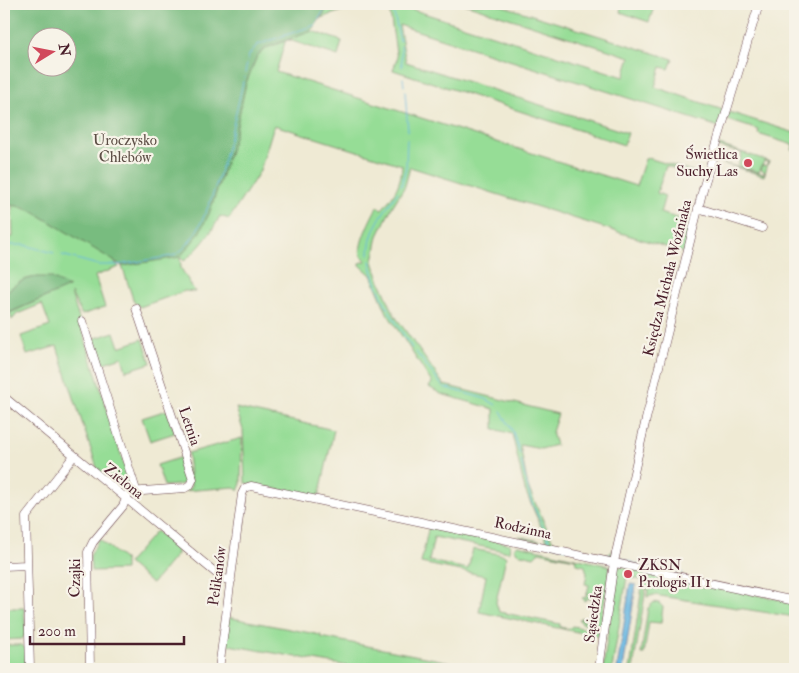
<svg xmlns="http://www.w3.org/2000/svg" width="799" height="673" font-family="'IM FELL Double Pica',serif">
	<rect width="100%" height="100%" fill="#f7f3e8"/>
	<filter id="ink" filterUnits="userSpaceOnUse"><feTurbulence type="fractalNoise" baseFrequency=".02" numOctaves="2"/><feDisplacementMap in="SourceGraphic" scale="10" xChannelSelector="R" yChannelSelector="G"/><feConvolveMatrix kernelMatrix="1 2 1 2 8 2 1 2 1" color-interpolation-filters="sRGB"/></filter>
	<filter id="wash" filterUnits="userSpaceOnUse"><feTurbulence type="fractalNoise" baseFrequency=".0096" numOctaves="4" result="noise"/><feDisplacementMap in="SourceGraphic" scale="20" xChannelSelector="R" yChannelSelector="G"/><feGaussianBlur stdDeviation="1.12" result="paint"/><feColorMatrix in="noise" values="0 0 0 0 0 0 0 0 0 0 0 0 0 0 0 0 0 1.4 0 .05"/><feComposite in="paint" operator="in"/></filter>
	<g filter="url(#wash)">
		<rect width="100%" height="100%" fill="#efead4"/>
		<!-- green -->
		<path fill="#96dd96" stroke="#707e60" d="M330,4H395L624,77L630,57L465,4H497L673,59L669,69L661,67L655,87L723,110L719,127L399,25L406,62L628,133L624,145L393,70L397,59L390,13L362,4L321,18Z
			M622,4H655L649,22L620,12Z
			M312,31L342,41L338,56L286,39L276,72L636,186L645,159L648,158L701,174L704,177L666,166L657,193L665,196L660,213L691,222L685,253L410,167L405,186L392,207L378,236L373,261L378,277L395,316L444,385L558,414L552,432L556,445L541,449L520,445L528,487L554,544L607,556L613,549L611,557L520,538L519,536L548,543L525,490L512,434L494,429V409L441,394L429,387L432,383L387,313L371,275L360,265V263L366,261C365,259 363,257 361,255C357,245 372,216 377,207L382,209C394,196 402,182 402,165L274,125L260,171L229,219L220,216C211,234 199,249 184,261L180,257L181,268L195,292L185,291L140,307L134,302L122,266L180,256L209,214L234,138L246,83L257,56L266,48Z
			M729,112L795,133V151L792,150L793,145L758,134L759,130L727,120Z
			M719,145L769,161L764,176L722,163L764,174L765,172L761,170L762,165L766,166L768,162L764,161L759,172L738,166L742,153L718,147Z
			M12,204L34,212L112,259L119,267L95,276L105,307L82,315L71,293L131,487L123,492L98,471L57,346L27,355L21,336L50,326L42,304L17,314L12,320L10,313L68,287C43,274 26,273 4,294V237H13Z
			M114,332L119,347L143,339L151,363L126,371L122,357L98,365L90,340Z
			M236,408L334,430L319,497L245,483L243,430Z
			M167,410L175,433L150,441L142,418Z
			M242,438L241,484L238,491L234,487L185,491L191,487L188,453Z
			M182,457L189,476V481L179,485L164,486L157,465Z
			M429,525L510,544L509,552L434,537L429,561L468,569L473,549L504,555L506,557L496,602L499,612L560,624V627L569,629L572,626L598,631L602,637L479,612L486,576L421,563Z
			M156,531L177,548V554L152,584L128,563Z
			M99,539L125,560V570L91,571L90,556Z
			M518,545L610,566L601,624C594,628 584,626 579,620L581,617L582,620L595,623L600,601L587,598L585,601L582,598L586,597L589,585L585,584L587,574L585,566L577,564L575,559L539,552L534,557L517,553L514,548Z
			M619,566L795,603V617L654,595L647,597L648,589L646,588L633,669H630L643,580L627,577L612,669H603L617,567Z
			M654,602L659,603L663,607L661,623L649,622L644,654H641L648,608Z
			M4,608H24L26,634L22,639L4,640Z
			M227,617L321,635V637L486,669H365L223,644Z
			M4,645H22L26,649V669H4Z"/>
		<!-- forest -->
		<path fill="#78bc7f" stroke="#616e55" fill-rule="evenodd" d="M4,4H330L312,31L266,48L257,56L246,83L234,138L209,214L198,235L180,257L122,266L34,212L23,207L4,204ZM38,38H68V68H38Z
			M37,277H50L69,287L4,315V294C15,284 22,279 37,277Z"/>
		<!-- water -->
		<path fill="#68b7e2" stroke="#596b86" d="M630,584L636,585L623,669H617Z"/>
		<g fill="none" stroke-linecap="round" stroke-linejoin="round">
			<!-- stream -->
			<path stroke="#68b7e2" stroke-width="1" d="M392,4L400,41
				M401,46L402,67
				M403,78L404,86
				M405,91L408,131
				M401,186L406,167L407,139
				M4,245H24L54,253
				M62,255L98,265H117L172,256C213,242 239,96 249,55L257,45L315,25L328,4
				M369,255C369,229 384,212 398,192
				M370,261C376,293 395,321 412,348
				M416,352L443,387L486,399L496,405
				M501,411L513,432L520,454
				M521,460L531,501L551,544
				M551,545L603,556L611,555
				M619,557L633,563L683,573"/>
		</g>
	</g>
	<g filter="url(#ink)">
		<g fill="none" stroke-linecap="round" stroke-linejoin="round">
			<!-- minor casing -->
			<g stroke="#633d44" stroke-width="9">
				<path id="minor" d="M698,208L762,228
					M82,321L136,490
					M4,397L222,578L231,581
					M4,566L27,565
					M30,669L26,517L73,457
					M90,669L88,552L93,542L123,506L129,492L185,488L190,485L193,479L136,308
					M219,669L242,494L245,488L251,486L795,601
					M599,669L614,562L646,419L703,189L759,4"/>
			</g>
			<!-- minor -->
			<use href="#minor" stroke="#fff" stroke-width="8"/>
		</g>
	</g>
	<!-- markers -->
	<g fill="#d1495b" stroke="#f7f3e8" stroke-width="2">
		<circle cx="748" cy="163" r="5"/>
		<circle cx="628" cy="574" r="5"/>
	</g>
	<g text-anchor="middle" stroke-width="4.5" stroke-linejoin="round" paint-order="stroke">
		<!-- park labels -->
		<g font-size="15" fill="#5d4e46" stroke="#f7f3e8">
			<text x="125" y="145">Uroczysko<tspan x="125" dy="17">Chlebów</tspan></text>
		</g>
		<!-- poi labels -->
		<g font-size="15" fill="#4a1f2b" stroke="#f7f3e8" text-anchor="end">
			<text x="738" y="159">Świetlica<tspan x="738" dy="17">Suchy Las</tspan></text>
			<text x="638" y="570" text-anchor="start">ZKSN<tspan x="638" dy="17">Prologis II 1</tspan></text>
		</g>
		<!-- street labels -->
		<g font-size="15" fill="#4a1f2b" stroke="#f7f3e8">
			<text transform="translate(667 278) rotate(-76)" y="5">Księdza Michała Woźniaka</text>
			<text transform="translate(190 426) rotate(71)" y="5">Letnia</text>
			<text transform="translate(124 481) rotate(39)" y="5">Zielona</text>
			<text transform="translate(523 528) rotate(12)" y="5">Rodzinna</text>
			<text transform="translate(217 576) rotate(-82)" y="5">Pelikanów</text>
			<text transform="translate(75 578) rotate(-90)" y="5">Czajki</text>
			<text transform="translate(593 614) rotate(-82)" y="5">Sąsiedzka</text>
		</g>
	</g>
	<!-- margin -->
	<rect width="799" height="673" fill="none" stroke="#f7f3e8" stroke-width="20"/>
	<!-- north arrow -->
	<g transform="translate(52 52) rotate(80)"><circle r="24" fill="#f7f3e8" stroke="#b29e9c"/>
	<path d="M0-4L9 19L0 12L-9 19Z" fill="#d1495b"/>
	<text y="-8" font-size="14" font-weight="bold" text-anchor="middle" fill="#4a1f2b">N</text>
	</g>
	<!-- scale -->
	<path d="M30 636v8h154v-8" fill="none" stroke="#4a1f2b" stroke-width="2.5"/>
	<text x="38" y="636" font-size="15" fill="#4a1f2b" stroke="#f7f3e8" stroke-width="4" paint-order="stroke">200 m</text>
</svg>
